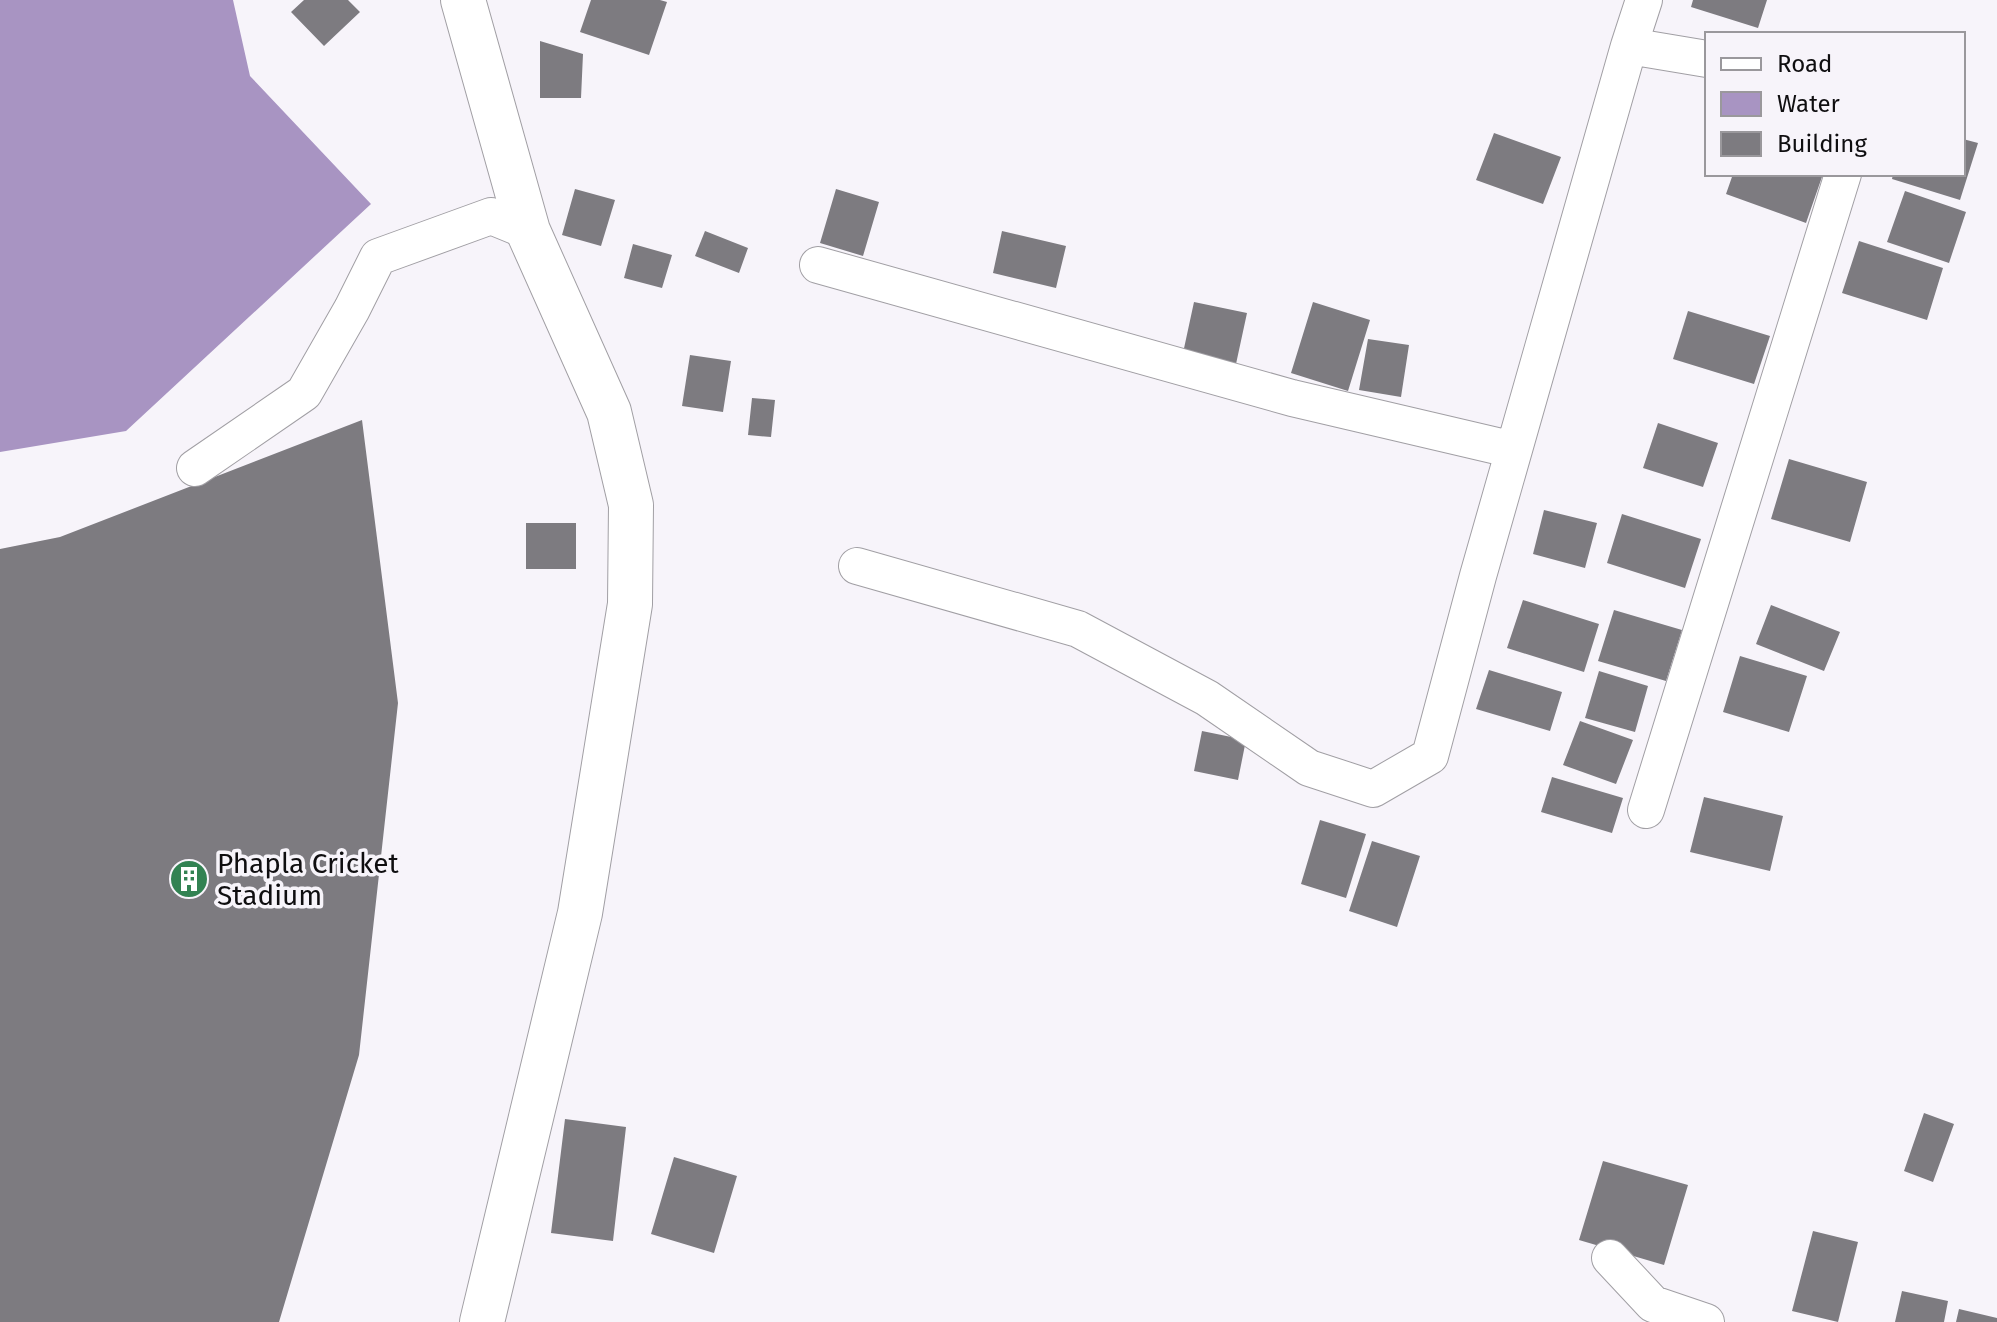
<svg xmlns="http://www.w3.org/2000/svg" width="1997" height="1322" font-family="'Fira Sans',sans-serif">
	<rect width="100%" height="100%" fill="#f7f4fa"/>
	<!-- water -->
	<path fill="#a894c2" d="M0,0H233L250,76L371,204L126,431L0,452Z"/>
	<!-- building -->
	<path fill="#7d7b80" d="M304,0H348L360,12L324,46L291,12Z
		M591,0H660L667,2L649,55L580,32Z
		M1693,0H1767L1758,28L1691,7Z
		M540,41L583,54L581,98H540Z
		M1494,133L1561,157L1543,204L1476,180Z
		M1963,139L1978,143L1960,200L1892,179L1893,174H1963Z
		M1733,174H1823L1806,223L1726,194Z
		M575,189L615,200L601,246L562,235Z
		M836,189L879,202L863,256L820,243Z
		M1905,191L1966,212L1949,263L1887,242Z
		M705,231L748,248L739,273L695,256Z
		M1002,231L1066,246L1056,288L993,273Z
		M1859,241L1943,268L1927,320L1842,293Z
		M633,244L672,255L662,288L624,278Z
		M1194,302L1247,313L1236,364L1183,353Z
		M1313,302L1370,320L1348,391L1291,373Z
		M1688,311L1770,336L1754,384L1673,359Z
		M1368,339L1409,345L1401,397L1359,390Z
		M690,355L731,361L723,412L682,406Z
		M752,398L775,400L771,437L748,435Z
		M362,420L398,703L359,1055L279,1322H0V549L60,537Z
		M1658,423L1718,443L1703,487L1643,468Z
		M1789,459L1867,482L1850,542L1771,519Z
		M1544,510L1597,523L1585,568L1533,554Z
		M1622,514L1701,539L1685,588L1607,563Z
		M526,523H576V569H526Z
		M1523,600L1599,624L1584,672L1507,648Z
		M1771,605L1840,632L1824,671L1756,644Z
		M1614,610L1682,630L1666,681L1598,661Z
		M1740,656L1807,676L1789,732L1723,712Z
		M1489,670L1562,692L1550,731L1476,709Z
		M1599,671L1648,686L1635,732L1585,718Z
		M1580,721L1633,740L1616,784L1563,765Z
		M1202,731L1246,740L1238,780L1194,771Z
		M1552,777L1623,798L1612,833L1541,812Z
		M1704,797L1783,816L1770,871L1690,852Z
		M1320,820L1366,834L1346,898L1301,884Z
		M1372,841L1420,856L1397,927L1349,911Z
		M1924,1113L1954,1124L1933,1182L1904,1171Z
		M565,1119L626,1127L613,1241L551,1233Z
		M674,1157L737,1176L714,1253L651,1234Z
		M1603,1161L1688,1185L1664,1265L1579,1240Z
		M1813,1231L1858,1242L1838,1322L1792,1311Z
		M1902,1291L1948,1301L1944,1322H1895Z
		M1959,1309L1997,1318V1322H1956Z"/>
	<g fill="none" stroke-linecap="round" stroke-linejoin="round">
		<!-- street casing -->
		<g stroke="#a19fa4" stroke-width="38">
			<path id="street" d="M1644,0L1629,46L1707,59
				M818,265L1292,398L1514,450
				M195,468L304,393L352,309L378,257L491,216L528,231
				M857,566L1078,629L1207,698L1309,768L1373,789L1430,756L1478,576L1629,46
				M1646,810L1843,174
				M1610,1258L1653,1304L1706,1322"/>
		</g>
		<!-- secondary casing -->
		<g stroke="#a19fa4" stroke-width="46">
			<path id="secondary" d="M463,0L528,231L609,412L631,505L630,604L580,913L482,1322"/>
		</g>
		<!-- street -->
		<use href="#street" stroke="#fff" stroke-width="36"/>
		<!-- secondary -->
		<use href="#secondary" stroke="#fff" stroke-width="44"/>
	</g>
	<!-- icons -->
	<defs>
		<g id="building-disc" transform="scale(2)"><circle r="9.5" fill="#328252" stroke="#f7f4fa"/><path d="M-4-6H4V6H1V3H-1V6H-4ZM-2.5-4.3h1.7v1.8h-1.7ZM.8-4.3h1.7v1.8H.8ZM-2.5-1h1.7V.8h-1.7ZM.8-1h1.7V.8H.8Z" fill="#fff"/></g>
	</defs>
	<g fill-rule="evenodd">
		<use href="#building-disc" x="189" y="879"/>
	</g>
	<g text-anchor="middle" stroke-width="7" stroke-linejoin="round" paint-order="stroke">
		<!-- poi labels -->
		<g font-size="28" fill="#0f0e10" stroke="#f7f4fa" text-anchor="start">
			<text x="217" y="873">Phapla Cricket<tspan x="217" dy="32">Stadium</tspan></text>
		</g>
	</g>
	<!-- legend -->
	<rect x="1705" y="32" width="260" height="144" fill="#f7f4fa" stroke="#9a989c" stroke-width="2"/>
	<rect x="1721" y="58" width="40" height="12" fill="#ffffff" stroke="#9a989c" stroke-width="2"/>
	<text x="1777" y="72" font-size="24" fill="#0f0e10">Road</text>
	<rect x="1721" y="92" width="40" height="24" fill="#a894c2" stroke="#9a989c" stroke-width="2"/>
	<text x="1777" y="112" font-size="24" fill="#0f0e10">Water</text>
	<rect x="1721" y="132" width="40" height="24" fill="#7d7b80" stroke="#9a989c" stroke-width="2"/>
	<text x="1777" y="152" font-size="24" fill="#0f0e10">Building</text>
</svg>
